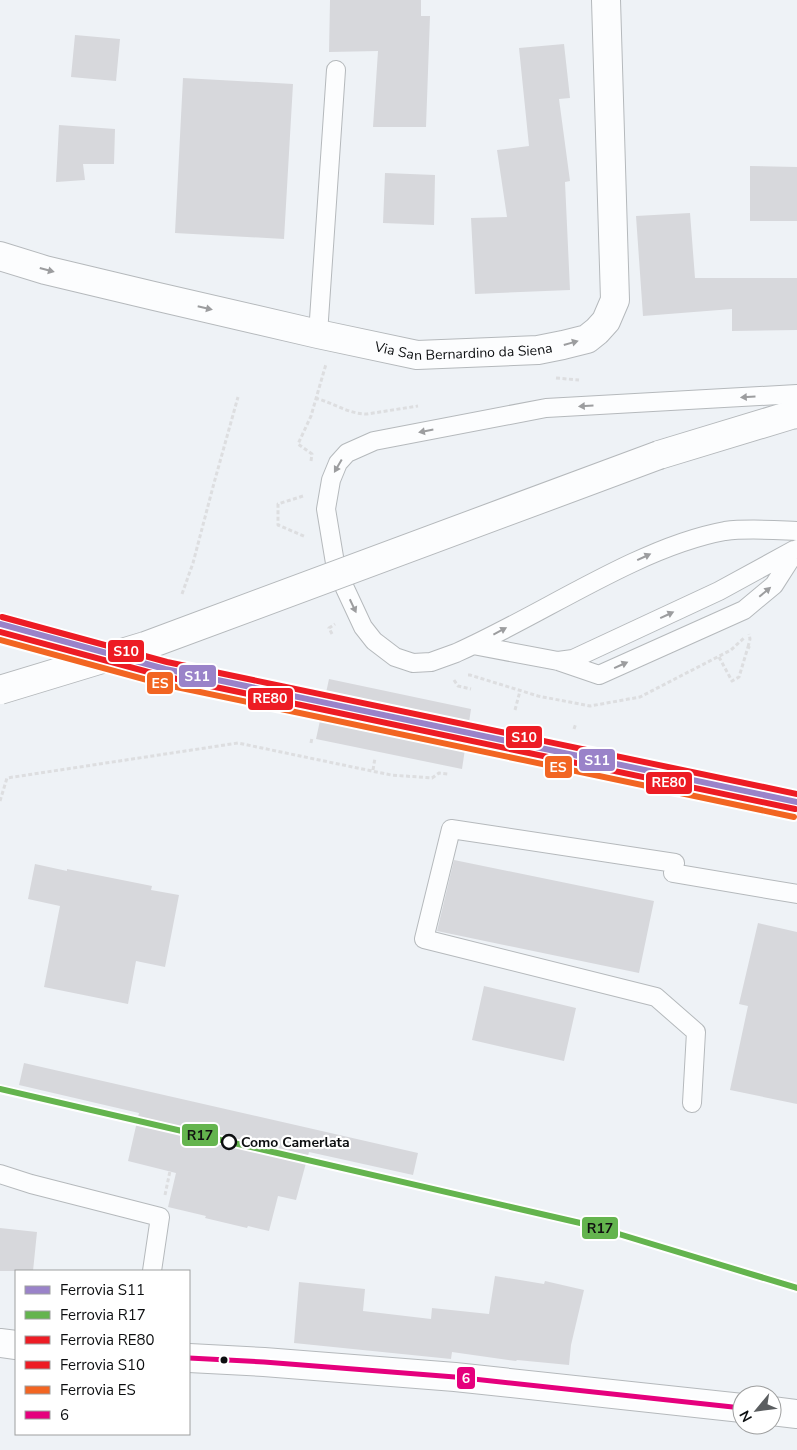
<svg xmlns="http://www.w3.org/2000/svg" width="797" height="1450" font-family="'Nunito Sans',sans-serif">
	<rect width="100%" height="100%" fill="#eef2f6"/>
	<!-- building -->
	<path fill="#d7d8dc" d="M330,0H421V16H430L426,127H373L378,51L329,52Z
		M75,35L120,39L116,81L71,77Z
		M564,44L570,98L559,99L570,181L565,182L570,290L475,294L471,218L507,217L497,150L529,146L519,48Z
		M183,78L293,84L284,239L175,233Z
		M59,125L115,129L114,164H83L85,180L56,182Z
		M750,166L797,167V221H750Z
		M385,173L435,175L434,225L383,223Z
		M690,213L695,278H797V330L732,331V309L643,316L636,216Z
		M329,679L471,709L462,769L316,739Z
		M454,860L654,901L639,973L437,931Z
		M35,864L67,871V869L152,886L151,890L179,895L165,967L136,961L128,1004L44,987L60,906L28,899Z
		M758,923L797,932V1104L730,1090L748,1006L739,1004Z
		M484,986L576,1008L564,1061L472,1040Z
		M24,1063L418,1153L413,1175L309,1152L296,1200L278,1196L269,1231L248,1226L247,1228L205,1218L206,1216L168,1207L176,1173L128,1161L139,1113L19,1085Z
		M0,1228L37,1232L33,1271H0Z
		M495,1276L544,1284L545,1281L584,1290L571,1345L569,1365L517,1360L516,1361L452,1352L451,1359L294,1343L299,1282L365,1289L363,1311L431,1319L432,1308L489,1314Z"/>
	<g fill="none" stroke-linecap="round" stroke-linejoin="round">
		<!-- lane casing -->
		<g stroke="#b5b9bc" stroke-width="20">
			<path id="lane" d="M318,334L336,70
				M797,394L546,408L374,441L347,453L338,463L331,480L326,509L336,569L363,627L374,641L395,657L413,663L431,662L456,653C516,626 572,591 632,563C662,549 692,537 725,531C748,528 774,530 797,531
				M473,645L558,661L599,675L744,610L774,585L797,549
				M558,661L573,659L719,591L794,550
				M692,1103L696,1032L656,997L424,939L451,829L675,863L673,873L797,894
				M0,1174L31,1184L160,1217L152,1271"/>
		</g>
		<!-- street casing -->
		<g stroke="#b5b9bc" stroke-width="30">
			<g id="street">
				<path id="s1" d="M0,256L45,270L154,296L318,334L417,355L538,350L563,345L587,339L597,331L606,321L615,300L606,0"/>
				<path d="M0,1343L16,1345"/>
				<path d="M189,1358L264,1362L455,1377L742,1408"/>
				<path d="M772,1411L797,1414"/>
			</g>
		</g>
		<!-- primary casing -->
		<g stroke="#b5b9bc" stroke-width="30">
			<path id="primary" d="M659,455L791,415L797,414"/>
		</g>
		<!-- path -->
		<path stroke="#dddee0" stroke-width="3" stroke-dasharray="4 2.5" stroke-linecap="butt" d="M556,378L579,380
			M315,398C334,403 348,414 367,414L418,406
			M311,461L312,454L298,444L311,416L326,364
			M303,496L278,504V525L306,537
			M182,594L193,563L214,483L238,397
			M332,634L329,628L335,624
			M748,647L750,639L749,634
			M719,657L732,681L739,677L748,647L752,649
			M468,675H470L538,696L590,706L640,697L731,650L745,637
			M454,680L458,686L471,689
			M515,710L520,691
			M574,729L576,723
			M311,743L312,738
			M373,770L375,758
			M0,801L7,778L238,743L391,775L432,778L439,773L448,774
			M165,1195L170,1171"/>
		<!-- lane -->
		<use href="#lane" stroke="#fcfdfe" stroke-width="18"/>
		<!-- street -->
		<use href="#street" stroke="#fcfdfe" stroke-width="28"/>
		<!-- primary -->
		<use href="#primary" stroke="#fcfdfe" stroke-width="28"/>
		<!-- primary-bridge casing -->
		<g stroke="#b5b9bc" stroke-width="30" stroke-linecap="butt">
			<path id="primary-bridge" d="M0,690L145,646L659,455"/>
		</g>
		<!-- primary-bridge -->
		<use href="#primary-bridge" stroke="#fcfdfe" stroke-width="28"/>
		<!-- bus-1 casing -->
		<g stroke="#fff" stroke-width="9">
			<path id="bus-1" d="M189,1358L264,1362L455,1377L742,1408"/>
		</g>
		<!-- bus-1 -->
		<use href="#bus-1" stroke="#e5007d" stroke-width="5"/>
		<!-- rail-1 casing -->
		<g stroke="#fff" stroke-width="10">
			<path id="rail-1" d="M0,624L165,669L797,802"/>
		</g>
		<!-- rail-2 casing -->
		<g stroke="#fff" stroke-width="10">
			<path id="rail-2" d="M0,1089L589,1225L797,1288"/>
		</g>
		<!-- rail-3 casing -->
		<g stroke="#fff" stroke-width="10">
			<path id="rail-3" d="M0,632L163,676L795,809"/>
		</g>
		<!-- rail-4 casing -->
		<g stroke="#fff" stroke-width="10">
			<path id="rail-4" d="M2,617L167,662L797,794"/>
		</g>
		<!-- rail-5 casing -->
		<g stroke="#fff" stroke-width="10">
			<path id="rail-5" d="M0,640L162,684L794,817"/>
		</g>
		<!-- rail-1 -->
		<use href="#rail-1" stroke="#9a83c9" stroke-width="6"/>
		<!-- rail-2 -->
		<use href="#rail-2" stroke="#64b44e" stroke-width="6"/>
		<!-- rail-3 -->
		<use href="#rail-3" stroke="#ed1c24" stroke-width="6"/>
		<!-- rail-4 -->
		<use href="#rail-4" stroke="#ed1c24" stroke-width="6"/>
		<!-- rail-5 -->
		<use href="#rail-5" stroke="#f26522" stroke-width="6"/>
	</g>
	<!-- one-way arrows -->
	<defs><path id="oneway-solid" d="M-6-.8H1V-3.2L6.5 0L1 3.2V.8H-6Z" transform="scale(1.25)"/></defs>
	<g fill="#9c9d9f">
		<use href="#oneway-solid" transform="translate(47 270) rotate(15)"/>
		<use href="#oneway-solid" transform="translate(205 308) rotate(13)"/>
		<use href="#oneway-solid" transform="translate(571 343) rotate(-16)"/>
		<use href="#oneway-solid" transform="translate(748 397) rotate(177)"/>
		<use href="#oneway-solid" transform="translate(586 406) rotate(177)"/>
		<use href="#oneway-solid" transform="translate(426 431) rotate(169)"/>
		<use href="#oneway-solid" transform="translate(338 466) rotate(120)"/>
		<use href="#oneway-solid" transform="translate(644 557) rotate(-25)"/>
		<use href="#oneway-solid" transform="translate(765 592) rotate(-40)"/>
		<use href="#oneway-solid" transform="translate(353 606) rotate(65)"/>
		<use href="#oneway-solid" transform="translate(667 615) rotate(-25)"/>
		<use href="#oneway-solid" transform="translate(500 631) rotate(-28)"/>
		<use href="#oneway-solid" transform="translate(621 665) rotate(-24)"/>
	</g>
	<!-- markers -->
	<circle fill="#fff" stroke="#0c0e10" stroke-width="2.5" cx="229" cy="1142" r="7"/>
	<circle fill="#0c0e10" stroke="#fff" stroke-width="2" cx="224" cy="1360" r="4.5"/>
	<g text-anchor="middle" stroke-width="4.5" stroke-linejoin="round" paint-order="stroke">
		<!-- street labels -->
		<g font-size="14" fill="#0c0e10" stroke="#fff">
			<text dy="5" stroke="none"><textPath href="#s1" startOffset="475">Via San Bernardino da Siena</textPath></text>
		</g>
		<!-- stop labels -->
		<g font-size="14" font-weight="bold" fill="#0c0e10" stroke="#fff" text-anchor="start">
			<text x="241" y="1147">Como Camerlata</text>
		</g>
	</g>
	<g stroke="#fff" stroke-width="2">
		<rect x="107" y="639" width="38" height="24" rx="5" fill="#ed1c24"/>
		<rect x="178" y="664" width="39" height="24" rx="5" fill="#9a83c9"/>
		<rect x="146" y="671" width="28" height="24" rx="5" fill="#f26522"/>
		<rect x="247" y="687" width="47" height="24" rx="5" fill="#ed1c24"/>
		<rect x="505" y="725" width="38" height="24" rx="5" fill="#ed1c24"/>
		<rect x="578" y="748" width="38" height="24" rx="5" fill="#9a83c9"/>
		<rect x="544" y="755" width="29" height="24" rx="5" fill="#f26522"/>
		<rect x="645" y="771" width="48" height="24" rx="5" fill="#ed1c24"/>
		<rect x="181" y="1123" width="38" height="24" rx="5" fill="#64b44e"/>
		<rect x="581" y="1216" width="38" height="24" rx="5" fill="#64b44e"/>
		<rect x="456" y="1366" width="20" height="24" rx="5" fill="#e5007d"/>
	</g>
	<g font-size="14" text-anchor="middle" font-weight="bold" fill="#fff">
		<text x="126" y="656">S10</text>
		<text x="197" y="681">S11</text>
		<text x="160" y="688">ES</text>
		<text x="270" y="703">RE80</text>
		<text x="524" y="742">S10</text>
		<text x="597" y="765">S11</text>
		<text x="558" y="772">ES</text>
		<text x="669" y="787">RE80</text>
		<text x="466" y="1383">6</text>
	</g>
	<g font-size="14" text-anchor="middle" font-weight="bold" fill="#111">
		<text x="200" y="1140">R17</text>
		<text x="600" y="1233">R17</text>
	</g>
	<!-- legend -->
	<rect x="15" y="1270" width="175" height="165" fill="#ffffff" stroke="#9e9f9f"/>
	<rect x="25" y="1286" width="25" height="8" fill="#9a83c9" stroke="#9e9f9f"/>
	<text x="60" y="1295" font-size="15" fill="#0c0e10">Ferrovia S11</text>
	<rect x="25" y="1311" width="25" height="8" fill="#64b44e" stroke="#9e9f9f"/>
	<text x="60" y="1320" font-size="15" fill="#0c0e10">Ferrovia R17</text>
	<rect x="25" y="1336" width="25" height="8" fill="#ed1c24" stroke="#9e9f9f"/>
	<text x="60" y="1345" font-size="15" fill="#0c0e10">Ferrovia RE80</text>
	<rect x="25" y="1361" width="25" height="8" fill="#ed1c24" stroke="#9e9f9f"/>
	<text x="60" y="1370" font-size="15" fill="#0c0e10">Ferrovia S10</text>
	<rect x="25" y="1386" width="25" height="8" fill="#f26522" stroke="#9e9f9f"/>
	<text x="60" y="1395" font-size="15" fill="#0c0e10">Ferrovia ES</text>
	<rect x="25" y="1411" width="25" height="8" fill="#e5007d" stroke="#9e9f9f"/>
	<text x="60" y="1420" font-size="15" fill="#0c0e10">6</text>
	<!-- north arrow -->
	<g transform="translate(757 1410) rotate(241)"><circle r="24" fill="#ffffff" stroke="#9e9f9f"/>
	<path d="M0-4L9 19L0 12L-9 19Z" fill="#5b5e60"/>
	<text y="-8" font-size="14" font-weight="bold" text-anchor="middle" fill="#0c0e10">N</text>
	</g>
</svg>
